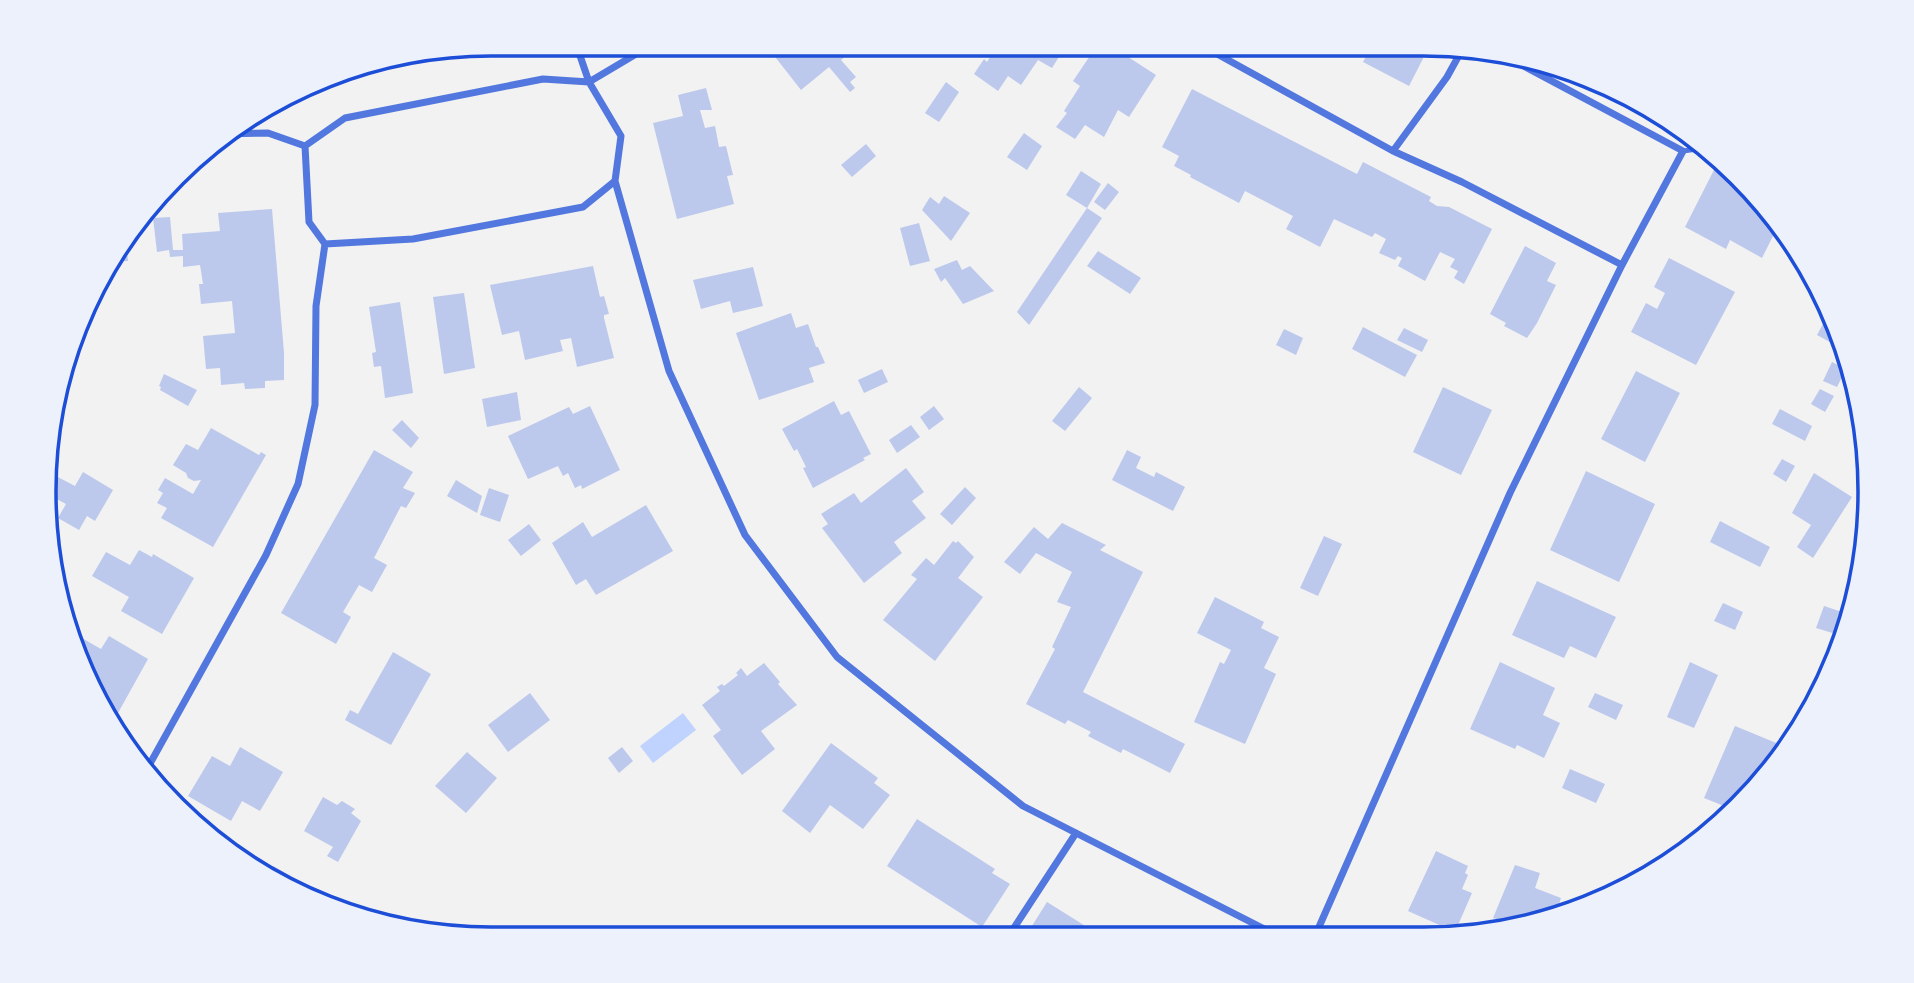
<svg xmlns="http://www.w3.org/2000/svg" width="1914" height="983" font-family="Arial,sans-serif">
	<rect width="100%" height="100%" fill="#f2f2f2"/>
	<!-- water -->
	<path fill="#bfd3fe" d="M683,713L696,730L653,763L640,746Z"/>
	<!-- building -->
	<path fill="#bdc9ec" d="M765,44H860L841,60L856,77L850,82L855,88L850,92L829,67L801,90Z
		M998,44H1067L1052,68L1038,60L1021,85L1008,76L998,91L974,74L984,59L987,62Z
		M1098,44H1108L1156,75L1129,117L1118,110L1104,137L1085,125L1075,139L1056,127L1067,113L1064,111L1080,86L1073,81Z
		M1372,45H1430L1409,86L1363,62Z
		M946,82L959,92L939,122L925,113Z
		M706,88L712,110H700L705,128L715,126L719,147L726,146L733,175L727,176L734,204L677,219L653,123L683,116L678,95Z
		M1192,89L1357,174L1363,162L1431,197L1429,201L1437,206L1449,207L1492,229L1464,284L1454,278L1458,271L1450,267L1455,259L1440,252L1425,281L1398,266L1402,258L1398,256L1395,260L1379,253L1386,239L1375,233L1372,237L1334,219L1320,247L1286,229L1293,216L1245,191L1239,203L1190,177L1191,175L1174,166L1179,156L1162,147Z
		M1024,133L1042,146L1027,170L1007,157Z
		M866,144L876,156L852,177L841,165Z
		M1717,164L1759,196L1770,215L1765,226L1775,232L1762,258L1730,240L1726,249L1685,227Z
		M1081,171L1101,184L1087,208L1102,218L1029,325L1017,312L1087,208L1066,195Z
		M1108,183L1119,192L1105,210L1094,202Z
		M944,196L970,213L951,241L922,210L930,197L939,204Z
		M272,209L284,353V380L265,381V388L245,389L244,383L221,385L220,368L206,369L203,336L235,333L232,301L201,304L199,284H203L200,265L183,267V256L170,257L169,250L157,252L153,218L170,217L173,250H183L182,234L220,231L218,213Z
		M919,223L930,261L910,266L900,228Z
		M126,242L128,261L108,262L122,246Z
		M1525,246L1556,263L1547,281L1556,285L1537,323L1527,338L1504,326L1506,323L1490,314Z
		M1098,251L1141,278L1130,294L1087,266Z
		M1669,258L1735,292L1696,365L1631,332L1646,303L1657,309L1665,293L1654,287Z
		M957,260L962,270L970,266L994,291L963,304L945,278L941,282L934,269Z
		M106,265L108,289L96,290L104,267Z
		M593,266L600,297L604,296L609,314L604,315V318L614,358L577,367L571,338L560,340L563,351L525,360L519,331L502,335L490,285Z
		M753,267L763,306L733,313L730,301L701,309L693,280Z
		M464,293L475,368L444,374L433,297Z
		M400,302L413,393L385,398L381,366L374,367L372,353L376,352L369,307Z
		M791,313L796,328L808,324L816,347H818L825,363L809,368L814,382L759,400L736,333Z
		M1824,322L1835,327L1846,347L1848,361L1842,358L1846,351L1817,335Z
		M1363,327L1417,355L1405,377L1352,349Z
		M1404,328L1428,340L1422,352L1397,340Z
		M1284,329L1303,338L1296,355L1276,345Z
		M1832,362L1846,369L1837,387L1823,381Z
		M882,369L888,382L864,393L858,380Z
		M1636,371L1680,393L1645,462L1601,439Z
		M164,374L197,390L188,406L160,390L161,387L159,386Z
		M1079,387L1092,398L1065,431L1052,421Z
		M1443,387L1492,410L1461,475L1413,452Z
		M1820,389L1834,396L1825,412L1811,404Z
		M517,392L521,420L487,427L482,399Z
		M834,401L841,415L849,411L871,454L863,458L865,460L813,488L803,468L806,467L797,449L794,451L782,429Z
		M590,406L620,470L582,489L581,485L575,488L568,473L563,476L558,466L528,479L508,436L569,407L573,414Z
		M934,406L944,419L929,430L920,417Z
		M1780,409L1812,426L1805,441L1772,424Z
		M402,420L419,438L411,448L392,430Z
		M911,425L920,437L897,453L889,440Z
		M211,428L259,455L261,452L266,455L213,547L161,518L167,508L157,503L163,493L158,490L165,478L193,494L201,480L194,481L188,478L186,473L173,465L186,444L198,450Z
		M374,450L413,472L403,488L415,493L406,508L401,506L374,558L387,565L372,592L359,585L343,612L351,617L336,644L281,613Z
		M1127,450L1141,457L1136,468L1154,477L1156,472L1185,487L1173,511L1112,480Z
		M1782,459L1795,466L1786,482L1773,474Z
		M906,468L924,492L912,501L926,518L894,542L902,553L864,583L822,528L828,524L821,514L854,493L861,503Z
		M1586,471L1655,504L1619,582L1550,550Z
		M83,472L113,490L95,521L87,516L79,530L58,518L66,504L49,495L50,477L52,474L75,486Z
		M1814,473L1852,497L1813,558L1797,547L1811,525L1792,513Z
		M456,480L482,496L477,513L447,496Z
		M965,487L976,498L952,525L940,514Z
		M489,488L509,495L500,522L480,515Z
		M646,505L673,551L596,595L586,579L576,585L552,543L583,522L592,537Z
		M1720,521L1770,547L1760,567L1710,542Z
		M1062,523L1106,545L1100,550L1143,572L1083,692L1185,744L1170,773L1123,749L1121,753L1088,736L1091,732L1068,720L1065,724L1026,704L1055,649L1052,647L1071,607L1057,602L1072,572L1036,553L1020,574L1004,562L1034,527L1048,539Z
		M529,524L541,540L521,556L508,540Z
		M1324,536L1342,544L1318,596L1300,588Z
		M953,541L956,543L958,541L974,557L958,578L983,597L935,661L883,620L917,579L911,575L926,558L934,565Z
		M139,550L152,557L153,554L194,578L162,634L121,611L129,597L92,576L106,552L130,565Z
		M1537,581L1616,617L1596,658L1570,646L1564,658L1512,635Z
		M1215,597L1264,622L1261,628L1279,637L1264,668L1276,674L1245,744L1194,722L1220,662L1224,664L1231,650L1197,633Z
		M1723,603L1743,612L1735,630L1714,621Z
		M1824,606L1845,613L1839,635L1816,628Z
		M73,633L101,649L109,636L148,659L113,722L90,690Z
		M393,652L431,674L391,745L345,720L350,710L358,714Z
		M1500,662L1555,688L1543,715L1560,723L1544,758L1517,745L1515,749L1470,729Z
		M1690,662L1718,675L1694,728L1667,717Z
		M764,663L780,682L778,684L797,705L761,731L775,749L742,775L713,736L721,730L702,705L720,691L717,687L722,684L724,686L738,675L736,673L741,668L747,676Z
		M530,693L550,720L508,752L488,725Z
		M1595,693L1623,705L1616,720L1588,707Z
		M1735,726L1786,747L1759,786L1734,810L1704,798Z
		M831,743L878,778L874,783L890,795L863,829L830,805L810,833L782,811Z
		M240,747L283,772L260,811L242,801L231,821L188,796L212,756L230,766Z
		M622,747L633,761L619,773L608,758Z
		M467,752L497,778L466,813L435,786Z
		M1570,769L1605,784L1596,803L1562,788Z
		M323,797L337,805L342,801L355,809L351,813L361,821L338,862L327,856L333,847L304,831Z
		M917,819L995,869L992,873L1010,884L982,927L887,866Z
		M1436,851L1468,866L1465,873L1468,875L1462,889L1472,893L1455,932L1408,911Z
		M1515,865L1540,873L1535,888L1561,898L1555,916L1507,928L1509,923L1493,918Z
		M273,866L307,885L302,895L294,893L268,875Z
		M1047,902L1079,922L1101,936L1025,937Z"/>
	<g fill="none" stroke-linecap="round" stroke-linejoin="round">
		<!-- service -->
		<path stroke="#5277de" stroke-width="5" d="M1683,151L1697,149"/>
		<!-- minor -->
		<path stroke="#5277de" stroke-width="7" d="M576,44L589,82L621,136L615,181L669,371L745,535L837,657L1023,806L1278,936
			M1199,44L1393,151L1462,182L1622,265
			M589,82L653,44
			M223,134L268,133L305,146
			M305,146L345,118L543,79L589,82
			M305,146L309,222L325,244
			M1393,151L1447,77L1463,48
			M325,244L413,239L583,207L615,181
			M147,769L266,555L298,484L315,405L316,306L325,244
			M1315,936L1510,493L1622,265L1683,151L1514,61
			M1008,937L1076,833"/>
	</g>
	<!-- crop -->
	<path d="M0 0H1914V983H0ZM491 56H1423A435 435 0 0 1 1858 491V492A435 435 0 0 1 1423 927H491A435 435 0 0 1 56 492V491A435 435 0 0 1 491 56Z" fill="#edf1fc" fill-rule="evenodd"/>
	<path fill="none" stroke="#1d4ed8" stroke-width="3.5" d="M491 56H1423A435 435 0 0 1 1858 491V492A435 435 0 0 1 1423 927H491A435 435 0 0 1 56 492V491A435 435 0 0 1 491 56Z"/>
</svg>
